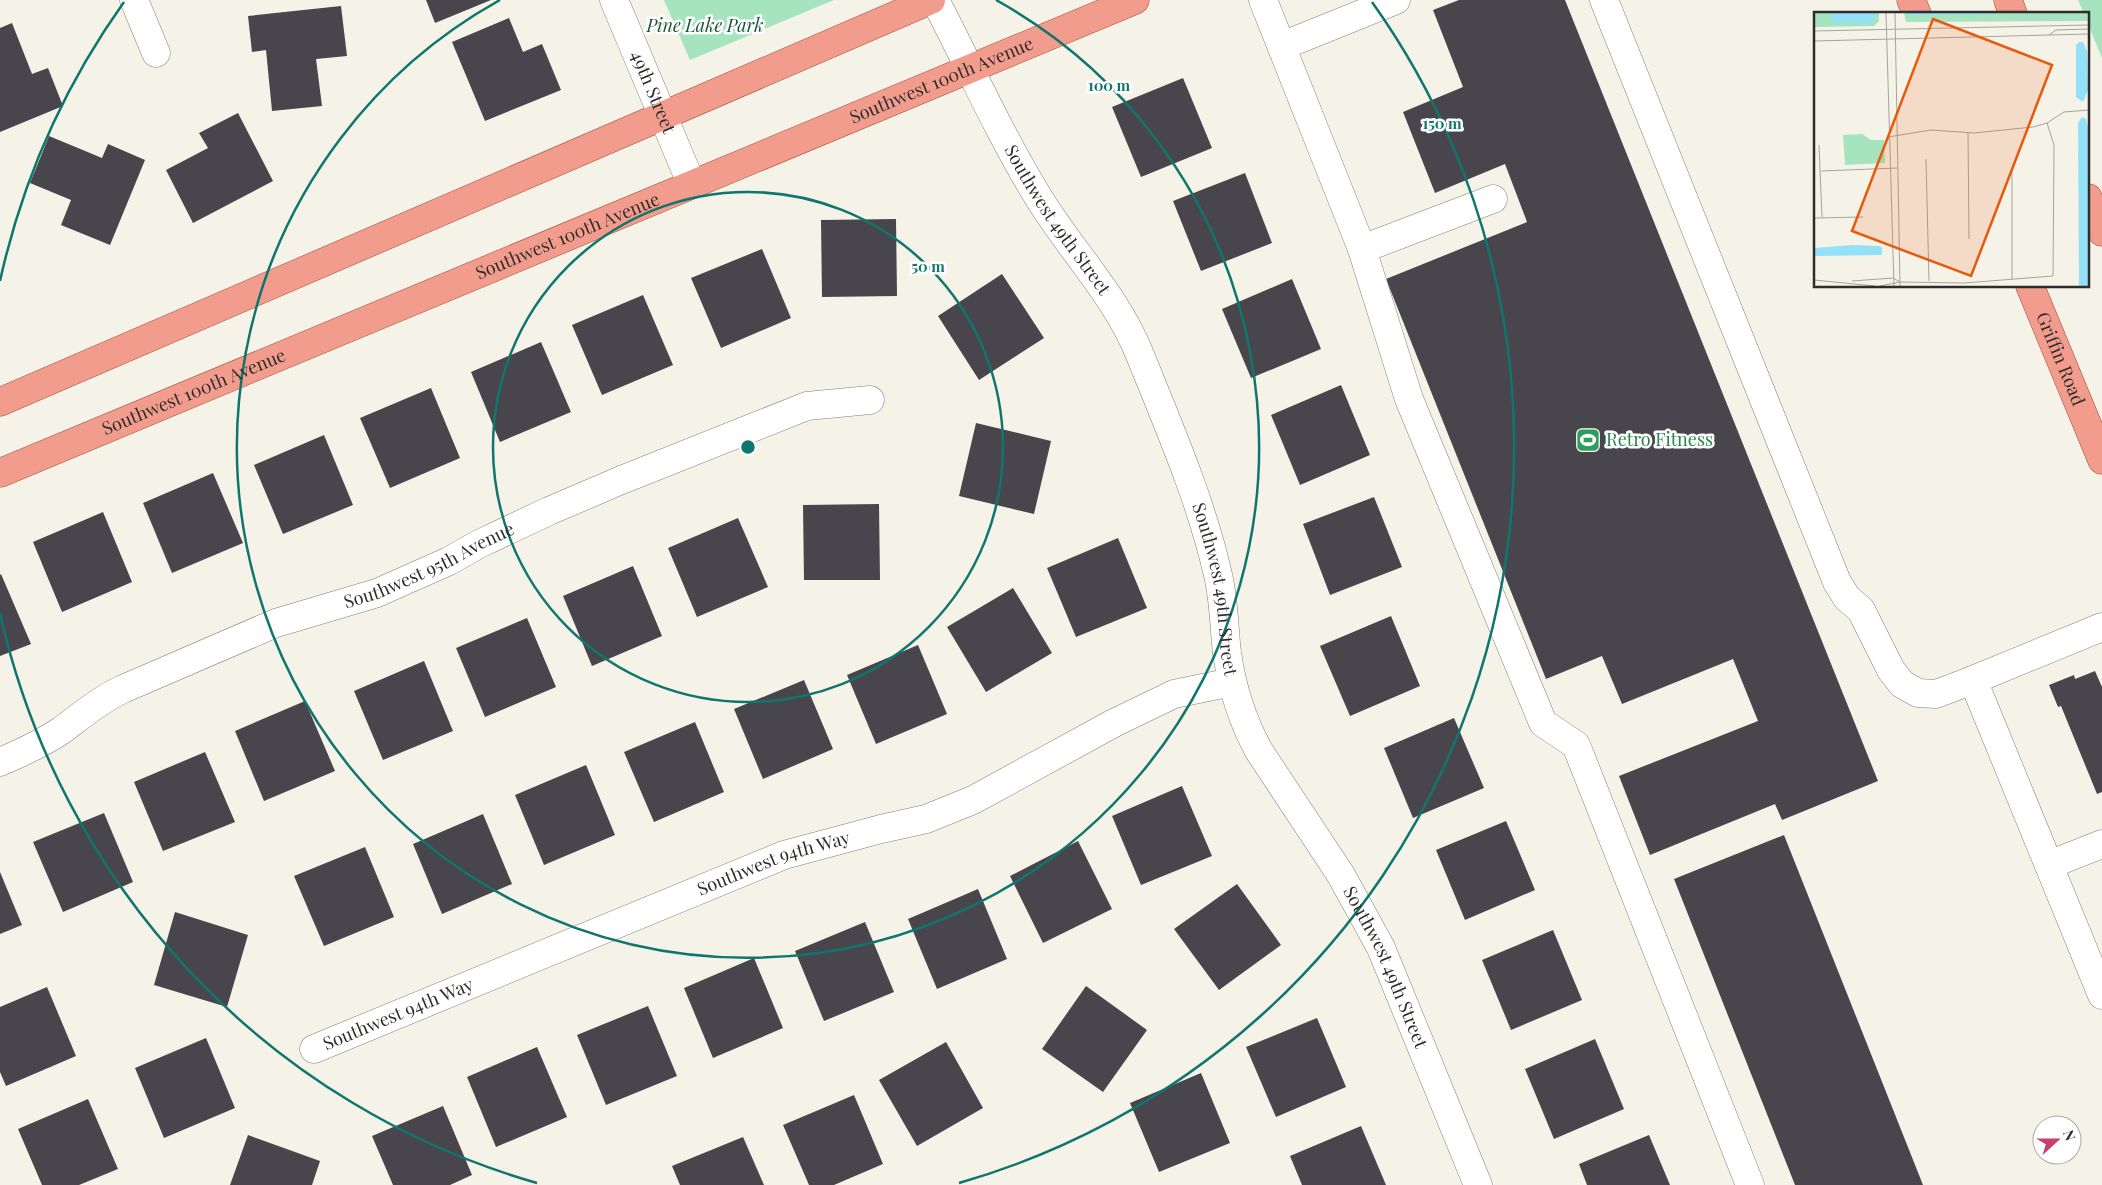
<svg xmlns="http://www.w3.org/2000/svg" width="2102" height="1185" font-family="'Playfair Display',serif">
	<rect width="100%" height="100%" fill="#f5f3e8"/>
	<!-- green -->
	<path fill="#a5e4be" d="M664,0H834L690,60Z
		M2078,0H2102V58L2088,24V14H2084Z"/>
	<!-- building -->
	<path fill="#49454c" d="M426,0H491L435,23Z
		M1459,0H1565L1878,781L1782,820L1775,804L1650,855L1619,776L1758,721L1733,659L1622,704L1602,656L1546,679L1386,279L1527,222L1505,164L1435,193L1403,112L1463,87L1433,10Z
		M341,6L347,56L316,59L322,106L272,111L266,50L252,52L248,16Z
		M509,18L523,52L542,44L561,90L485,121L452,42Z
		M12,23L32,74L48,68L63,106L0,132V28Z
		M1183,78L1212,148L1141,177L1112,107Z
		M238,113L273,181L193,223L166,170L208,148L199,133Z
		M49,136L102,158L108,144L145,160L110,245L61,225L71,200L30,183Z
		M1245,173L1272,243L1201,271L1173,201Z
		M896,219L897,296L822,297L821,220Z
		M762,249L791,318L721,348L691,278Z
		M1002,274L1044,338L979,380L938,316Z
		M1292,279L1321,349L1251,378L1222,309Z
		M643,295L673,365L602,395L572,325Z
		M541,342L571,412L500,442L471,372Z
		M1341,385L1370,455L1300,485L1271,415Z
		M431,388L460,458L390,488L360,418Z
		M976,423L1051,441L1034,514L959,496Z
		M324,435L353,505L283,534L254,465Z
		M213,473L243,543L172,573L143,503Z
		M1374,497L1402,567L1330,595L1303,524Z
		M879,504L880,580H804L803,505Z
		M103,512L132,582L62,612L33,542Z
		M738,518L768,587L697,617L668,548Z
		M1118,538L1147,608L1076,637L1047,568Z
		M633,566L662,636L592,666L563,596Z
		M1,574L31,644L0,656V575Z
		M1013,588L1052,653L986,692L947,627Z
		M1391,616L1420,686L1350,716L1320,646Z
		M527,618L556,687L485,717L456,648Z
		M918,645L947,714L876,744L847,675Z
		M424,661L453,731L383,760L354,691Z
		M2095,671L2102,687V792L2097,794L2061,706L2058,707L2049,685L2074,675L2075,679Z
		M804,680L833,749L763,779L734,709Z
		M305,701L335,771L264,801L235,731Z
		M1454,718L1484,788L1413,818L1384,748Z
		M695,722L724,792L654,822L624,752Z
		M205,752L235,822L163,851L134,782Z
		M586,765L615,835L544,865L515,795Z
		M1182,786L1212,856L1141,885L1112,816Z
		M104,813L133,882L63,912L33,842Z
		M483,814L512,884L442,914L413,844Z
		M1506,821L1535,890L1465,920L1436,850Z
		M1784,835L1923,1185H1795L1674,879Z
		M1078,841L1112,909L1043,943L1010,876Z
		M365,847L394,917L324,946L294,876Z
		M0,872L22,925L0,934Z
		M1237,884L1281,945L1219,990L1174,929Z
		M978,889L1007,959L937,989L908,919Z
		M175,912L248,935L227,1007L154,985Z
		M865,922L894,992L824,1021L795,951Z
		M1553,930L1582,1000L1511,1030L1482,960Z
		M754,958L783,1028L713,1058L684,988Z
		M1086,986L1147,1030L1103,1092L1042,1049Z
		M47,987L76,1056L6,1086L0,1072V1007Z
		M648,1006L677,1076L606,1105L577,1035Z
		M1317,1018L1346,1087L1276,1117L1246,1047Z
		M206,1038L235,1108L164,1138L135,1068Z
		M1595,1039L1624,1109L1554,1139L1525,1069Z
		M946,1042L983,1108L917,1146L879,1080Z
		M537,1047L567,1117L496,1147L467,1077Z
		M1201,1073L1230,1143L1159,1172L1130,1103Z
		M854,1095L883,1164L834,1185H809L783,1125Z
		M88,1099L118,1169L79,1185H42L18,1129Z
		M443,1106L472,1175L450,1185H393L372,1136Z
		M1361,1126L1386,1185H1302L1290,1156Z
		M248,1135L320,1161L312,1185H230Z
		M1649,1135L1670,1185H1587L1579,1164Z
		M743,1137L764,1185H680L672,1166Z"/>
	<g fill="none" stroke-linecap="round" stroke-linejoin="round">
		<!-- minor casing -->
		<g stroke="#828077" stroke-width="29">
			<g id="minor">
				<path d="M134,0L156,53"/>
				<path id="s1" d="M614,0L691,183"/>
				<path id="s2" d="M935,0C969,65 999,133 1037,195C1070,250 1116,295 1140,355C1169,427 1201,500 1218,575C1224,600 1224,627 1227,653C1232,688 1242,720 1259,751L1341,875L1381,948L1478,1185"/>
				<path d="M1263,0L1362,249L1409,399L1543,723L1576,745L1750,1185"/>
				<path d="M1604,0L1837,582L1847,598L1861,610L1891,670L1902,684L1918,693L1936,694L1973,680L2102,995"/>
				<path d="M1282,46L1396,0"/>
				<path d="M1362,249L1493,199"/>
				<path d="M1973,680L2102,627"/>
				<path id="s3" d="M0,762C21,753 43,743 62,730C82,715 100,700 123,689L276,623L377,593L449,561L479,544L549,511L619,481L807,406L870,400"/>
				<path d="M2049,865L2102,844"/>
				<path id="s4" d="M314,1049L784,855L881,829L926,819L973,800L1114,723L1174,694L1232,682"/>
			</g>
		</g>
		<!-- major casing -->
		<g stroke="#a64a39" stroke-width="29">
			<g id="major">
				<path d="M1911,0L1917,14"/>
				<path d="M2008,0L2013,14"/>
				<path d="M2088,198L2102,232"/>
				<path id="s5" d="M2030,286L2102,460"/>
				<path d="M0,402L931,0"/>
				<path id="s6" d="M0,473L1135,0"/>
			</g>
		</g>
		<!-- minor -->
		<use href="#minor" stroke="#fff" stroke-width="28"/>
		<!-- major -->
		<use href="#major" stroke="#f19c8d" stroke-width="28"/>
	</g>
	<!-- distance rings -->
	<g fill="none" stroke="#0f766e" stroke-width="2.5">
		<circle cx="748" cy="447" r="255"/>
		<path d="M996 0A511 511 0 1 1 500 0"/>
		<path d="M537 1183A766 766 0 0 1 0 613M0 281A766 766 0 0 1 124 2M1372 2A766 766 0 0 1 959 1183"/>
	</g>
	<!-- icons -->
	<defs>
		<g id="stadium-square" transform="scale(1.25)"><rect x="-9" y="-9" width="18" height="18" rx="4" fill="#2e9e5b" stroke="#fff"/><path d="M0-5a6.5 5 0 1 0 0 10a6.5 5 0 1 0 0-10ZM-3.5-1.8h7v3.6h-7Z" fill="#fff"/></g>
	</defs>
	<g fill-rule="evenodd">
		<use href="#stadium-square" x="1588" y="440"/>
	</g>
	<g text-anchor="middle" stroke-width="5" stroke-linejoin="round" paint-order="stroke">
		<!-- park labels -->
		<g font-size="18" font-style="italic" fill="#185537" stroke="#fff">
			<text x="705" y="32">Pine Lake Park</text>
		</g>
		<!-- street labels -->
		<g font-size="18" fill="#2e2d2a" stroke="#fff">
			<text dy="6" stroke="none"><textPath href="#s6" startOffset="1020">Southwest 100th Avenue</textPath></text>
			<text dy="6" stroke="none"><textPath href="#s1" startOffset="100">49th Street</textPath></text>
			<text dy="6" stroke="none"><textPath href="#s2" startOffset="252">Southwest 49th Street</textPath></text>
			<text dy="6" stroke="none"><textPath href="#s6" startOffset="615">Southwest 100th Avenue</textPath></text>
			<text dy="6" stroke="none"><textPath href="#s5" startOffset="79">Griffin Road</textPath></text>
			<text dy="6" stroke="none"><textPath href="#s6" startOffset="210">Southwest 100th Avenue</textPath></text>
			<text dy="6" stroke="none"><textPath href="#s3" startOffset="474">Southwest 95th Avenue</textPath></text>
			<text dy="6" stroke="none"><textPath href="#s2" startOffset="658">Southwest 49th Street</textPath></text>
			<text dy="6" stroke="none"><textPath href="#s4" startOffset="496">Southwest 94th Way</textPath></text>
			<text dy="6" stroke="none"><textPath href="#s2" startOffset="1078">Southwest 49th Street</textPath></text>
			<text dy="6" stroke="none"><textPath href="#s4" startOffset="91">Southwest 94th Way</textPath></text>
		</g>
		<!-- leisure labels -->
		<g font-size="18" fill="#27864d" stroke="#fff" text-anchor="start">
			<text x="1606" y="446">Retro Fitness</text>
		</g>
	</g>
	<!-- overview -->
	<g transform="translate(1814 12)">
		<rect width="275" height="275" fill="#f5f3e8"/>
		<path d="M0,1H65V9L60,14L0,15ZM90,1H275V9L92,10ZM48,122L57,128H70L71,151L31,153L29,123Z" fill="#a5e4be"/>
		<path d="M61,1L58,11H19L17,6L18,1ZM265,30H269L273,39L274,78L269,90L262,85V33ZM268,105L272,107L275,120V274H265L264,111ZM39,233L65,234L68,235V243L0,244V236Z" fill="#93e0f7"/>
		<path fill="none" stroke="#93e0f7" stroke-width="2.5" d="M92,2L177,1"/>
		<path fill="none" stroke="#a5a49c" stroke-width="1" d="M72,1L80,274M81,1L86,274M0,19L275,13M235,23L242,18L275,17M0,29L275,22M233,111L240,133L239,264M154,121L155,227M74,125L117,118L160,121L219,115L233,111L250,100L275,98M5,133L8,205M112,147L115,269M7,159L83,156M198,159V267M0,206L49,205M0,268L61,274M38,269L79,266L86,270M66,274L86,270L150,271L239,264"/>
		<path fill="#e8590c" fill-opacity="0.15" stroke="#e8590c" stroke-width="2.5" d="M119,7L238,53L157,264L38,219Z"/>
		<rect width="275" height="275" fill="none" stroke="#2e2d2a" stroke-width="2.5"/>
	</g>
	<circle cx="748" cy="447" r="8" fill="#0f766e" stroke="#fff" stroke-width="2.5"/>
	<g font-size="15" text-anchor="middle" font-weight="bold" fill="#0f766e" stroke="#fff" stroke-width="5" stroke-linejoin="round" paint-order="stroke">
		<text x="1109" y="91">100 m</text>
		<text x="1442" y="129">150 m</text>
		<text x="928" y="272">50 m</text>
	</g>
	<!-- north arrow -->
	<g transform="translate(2057 1140) rotate(69)"><circle r="24" fill="#ffffff" stroke="#ababaa"/>
	<path d="M0-4L9 19L0 12L-9 19Z" fill="#ca3d6e"/>
	<text y="-8" font-size="14" font-weight="bold" text-anchor="middle" fill="#2e2d2a">N</text>
	</g>
</svg>
